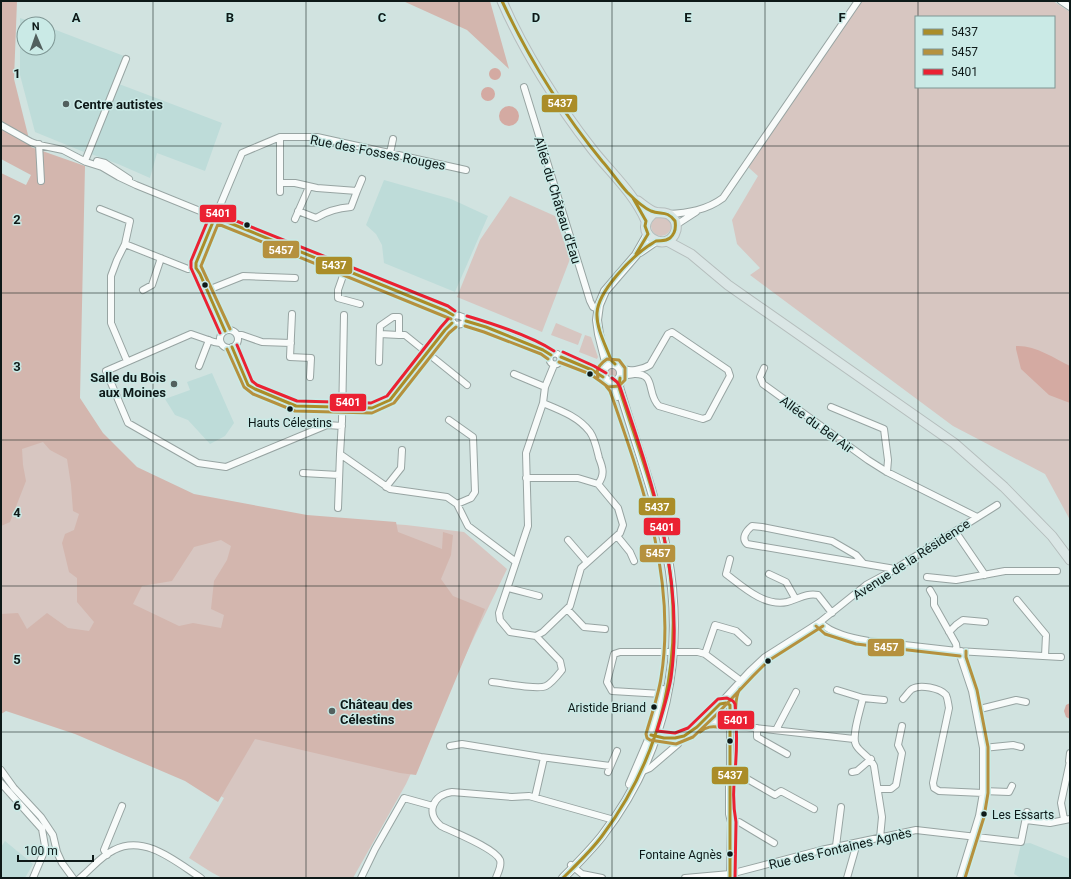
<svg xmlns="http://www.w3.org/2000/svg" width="1071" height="879" font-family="Roboto,sans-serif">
	<rect width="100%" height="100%" fill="#d1e3e0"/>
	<!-- built -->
	<path fill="#bedcd9" d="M20,18L38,24H24V48H48V27L124,56L84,152L35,132L20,75Z
		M119,84L222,123L205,171L157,153L150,178L118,164L91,154Z
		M384,180L451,199L488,216L455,292L384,263L382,245L376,234L366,225Z
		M212,373L234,423L225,436L210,444L188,420L175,415L165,399L190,390L187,382Z
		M5,841L33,864L25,878H1V847Z
		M1030,843L1070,859V878H1021L1014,874L1021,844Z"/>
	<!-- green -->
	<path fill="#d7c6c1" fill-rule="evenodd" d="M862,1H1053L1070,12V520L1045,474L953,426L750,275L760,268L737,244L732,220L758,176L748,167ZM916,17H1054V87H916Z
		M510,196L555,216L570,259L542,332L457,297L480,240Z
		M651 226a10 10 0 1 1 20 0a10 10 0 1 1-20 0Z
		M556,323L582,334L578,345L551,335Z
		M585,335L591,337L598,357L597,359L579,352Z
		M607 373a5 5 0 1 1 10 0a5 5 0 1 1-10 0Z
		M1,385L78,400L102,436L139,471L201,498L307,518L406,525L464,532L507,569L475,635L406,784L353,878H222L211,872L189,858L224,798L184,774L6,707L1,711Z"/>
	<!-- forest -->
	<path fill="#d3b6ae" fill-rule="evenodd" d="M1,1H17L14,79L31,147L85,166L80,398L103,433L137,467L194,494L307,515L396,522L398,532L442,549L443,532L453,535L451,555L441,579L453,596L485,609L416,775L400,773L255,739L218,802L185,781L75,734L6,711L1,714V614L18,613L27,629L47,613L68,628L89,631L94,622L77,602V578L69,572L62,543L65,534L74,530L79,514L73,511L71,485L67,459L50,450L43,442L22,449L23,465L26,481L10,522L1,526V173L26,185L31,175L1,159ZM221,540L231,546L227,560L214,581L211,609L224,615L221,628L193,623L179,626L133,604L142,586L172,581L194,547Z
		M403,1H490L509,69L467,30Z"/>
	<!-- water -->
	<path fill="#d4aaa2" d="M489 74a6 6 0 1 1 12 0a6 6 0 1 1-12 0Z
		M481 94a7 7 0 1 1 14 0a7 7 0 1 1-14 0Z
		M499 116a10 10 0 1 1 20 0a10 10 0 1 1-20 0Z
		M1016,346C1035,345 1054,358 1070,366V403L1049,395L1021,369L1016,349Z
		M1070,703V719L1066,717L1064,711L1066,705Z"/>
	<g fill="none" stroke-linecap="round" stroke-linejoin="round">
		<!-- street casing -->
		<g stroke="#97a4a2" stroke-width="8">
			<path id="street" d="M1061,1L1070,7
				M524,87L590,301L593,307L598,309
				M1,125L31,142L39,145L63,150L86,162L102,167L119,177L136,185L446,311L453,315
				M280,137V192
				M39,144L41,181
				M390,153L393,139
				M85,161L126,59
				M97,161L105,163L129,179
				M281,183H295L317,188L357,191L351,207C337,208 327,211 316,218L298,211
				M357,191L362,179
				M100,209L130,221L125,244L117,260L111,276V323L127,361
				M668,214C688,213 707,210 723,198L858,1
				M295,219L309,187
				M676,225L696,212
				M125,244L188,269L196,268
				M345,270L338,290V298L360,304
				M143,290L152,285L161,258
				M208,290L243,276L295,278
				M292,314L290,357L311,358L310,377
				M344,315L342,421L340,454L390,489L447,497L457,504L468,526L516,562
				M453,315C458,315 461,316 465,318L466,321L462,324L455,325L451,320Z
				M466,321L486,327L543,350L551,355
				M220 339a9 9 0 1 1 18 0a9 9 0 1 1-18 0Z
				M225,331L200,274L196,268V263L242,153L280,137H317L466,170
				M380,334L399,335
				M237,335H242L262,342L291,343
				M220,343L214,342L191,334L106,371L128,423L198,463L226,467L327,425L342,426
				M232,347L248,385L255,389L296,406L372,408L390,400L445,330L452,323
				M549.5 359a5.5 5.5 0 1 1 11 0a5.5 5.5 0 1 1-11 0Z
				M561,357L592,370L603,377
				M379,362L380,326L393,317H399V335H405L467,385
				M199,366L209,340
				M620,368C629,372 642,370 650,365L668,334L672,332L728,370L730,376L708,417L703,419L659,406C646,394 657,373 634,374C629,375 625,375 621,376
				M764,368L760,377L763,384L868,460L887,472L977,517
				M514,374L545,387
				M831,407L884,429L888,460L887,472
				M449,420L473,437L475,492L471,498L457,504
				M303,473L339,475
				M526,478H578L598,484
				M386,487L401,468L402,450
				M338,508L340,454
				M955,531L985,575
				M617,536L630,552L634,561
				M568,540L587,562
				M730,559L726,574C742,586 764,607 787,602C799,599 805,593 818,595L832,613
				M863,563L856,555L832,541L762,527L752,526C746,531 741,538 747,544L895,569
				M769,574L786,582L795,598
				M927,577L956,580L1005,571H1057
				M508,588L539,596
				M930,590L934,597V605L956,644L957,651
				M1017,600L1046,635L1045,656
				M567,609L584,627L605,629
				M820,622C831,634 853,638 869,641L957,651L1061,657
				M949,632L956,625L963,620L985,622
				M536,636L543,632L570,606L581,568L620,533L623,525L618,508L598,484C605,475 603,468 599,458C597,450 595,439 590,432C579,417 560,410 543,403
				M536,636L510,632L500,620L499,613L528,526L526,453L543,403L545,387L554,365
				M705,654L715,625L736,631L748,642
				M492,682C503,683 538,690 546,686C552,683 558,675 562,670L560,661L536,636
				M837,690L863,698
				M662,694L612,691L607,682L614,654L620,652H698L705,654L741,681
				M903,699C906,696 909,691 912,689C920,684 940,688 946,695C948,699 948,703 949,708L933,783L934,788L939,791L983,793
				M976,710L1016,700L1026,702
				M702,723C712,719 724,720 730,729
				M728,726L747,727L854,739
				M757,728V737L787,754
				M776,730L796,692
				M654,736L676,739L690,733L715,709L749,672L765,657L820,622L866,585L892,571L997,505
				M450,746L462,744L541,757L610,766
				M983,748L1013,745L1021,747
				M1069,761L1070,753
				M1,770L14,788L41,817L53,835L57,852L62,863L73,878
				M643,771L650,768L678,744L679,738
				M608,772L617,751
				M730,772L737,773L775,795L781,791L814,809
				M852,772L857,771L871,759
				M1,783L42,829L45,846L44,852L33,878
				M878,789H891L896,785L902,753L898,745L902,726
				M983,791L1009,792L1012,786
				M535,797L544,758
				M1064,819L1061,803L1070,761
				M1026,820L1050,823L1070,819
				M731,822H739L774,843
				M880,838L882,817L874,766C870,756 860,753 856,745C851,736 861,708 863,698L884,700
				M836,846L841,807
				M107,855L104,850L122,806
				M571,865L582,874L602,878
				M730,876L731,822L729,814V778L730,772V708L733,690
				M80,878C91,869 101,856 114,850C145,834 176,862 201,878
				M361,878L375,849L404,798L433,806
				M496,878C498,872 502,866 500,860C495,848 453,832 441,826C425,813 433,795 452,792L512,797L529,796L614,820
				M685,878L730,874L821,850L916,830L1021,842L1027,812
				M847,878L855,850L856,843
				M960,878L979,816L983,793V748L972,691L961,658V651"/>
		</g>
		<!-- secondary casing -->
		<g stroke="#97a4a2" stroke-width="10">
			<path id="secondary" d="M640,252L656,241
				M603 373a9 9 0 1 1 18 0a9 9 0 1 1-18 0Z
				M605,366L606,362L599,334L597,320L599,305L605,291L636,255L648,234
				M609,382L613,385L617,396
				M630,784L651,735L663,690
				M563,878C577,864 590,851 602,836C666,753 686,655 667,553C656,496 635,442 619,387L620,378"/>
		</g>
		<!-- primary casing -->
		<g stroke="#b5bebd" stroke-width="11">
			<path id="primary" d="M502,1C523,50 559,107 592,149C610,172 634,193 646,221
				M638,201C643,205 648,209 654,212C659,214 666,211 671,216C675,219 677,224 676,230C669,257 627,232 655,212
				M667,241L691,254L728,285L954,443L1004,487L1052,536L1070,560"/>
		</g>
		<!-- street -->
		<use href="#street" stroke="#f8fbfa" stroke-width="6"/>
		<!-- secondary -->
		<use href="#secondary" stroke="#f8fbfa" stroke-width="8"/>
		<!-- primary -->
		<use href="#primary" stroke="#dae6e5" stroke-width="9"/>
		<!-- bus-1 casing -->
		<g stroke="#caeae6" stroke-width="6">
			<path id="bus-1" d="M502,1C529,59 562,112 602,161C611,171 618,182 627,192C634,199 642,207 651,211C661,215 667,210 675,221C676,227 676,233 670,238C665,242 661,240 656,241C654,242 650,245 648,246C631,258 598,291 597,313C596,328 606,346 611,360L615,364
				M633,198L646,221L645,226L648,234L636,254
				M215,217L446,311L453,315
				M215,217L196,263V268L200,274L225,331
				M466,321L486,327L543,350L551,355
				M232,347L248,385L255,389L296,406L372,408L390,400L445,330L452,323
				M561,357L592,370L603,377
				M651,735L664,738H675L684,736L697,727L720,704L726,703L730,705V878
				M563,878C576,865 591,851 602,836C664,753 685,655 667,553C657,496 636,442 619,387L620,378"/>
		</g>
		<!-- bus-2 casing -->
		<g stroke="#caeae6" stroke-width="6">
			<path id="bus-2" d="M465,326L484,332L541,354L548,359
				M230,329L201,266L218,224L451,319
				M227,349L244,387L253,394L295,411L372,413L394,403L449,333L456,327
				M559,362L590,374L600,381
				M598,377C595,369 601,363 607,359L619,360L625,368V380L619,386L608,387L600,381
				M606,386L610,391C642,483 677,580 661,678C658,697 651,716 646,734L647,738L650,740L676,744L693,737L718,713L753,676L768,661L823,626
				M816,626L825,634L856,644L960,656
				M700,732C713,721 720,732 733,724C738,713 733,699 740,689
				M965,878L984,817L988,793V747L977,690L966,657V651"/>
		</g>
		<!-- bus-3 casing -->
		<g stroke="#caeae6" stroke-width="6">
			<path id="bus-3" d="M467,316C494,324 531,336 554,351
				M220,333L191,268V261L210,215L214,212L448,306L455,311
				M237,345L252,381L257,385L297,401L371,403L387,396L441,327L448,319
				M563,352L594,366L606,373
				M612,378L617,382L620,387C652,481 685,578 671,678C668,696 662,714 657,731L675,733L688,728L718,699L727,698L733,701L735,704C737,726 737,750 735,772C733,789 733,806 736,822L735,878"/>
		</g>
		<!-- bus-1 -->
		<use href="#bus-1" stroke="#aa8d28" stroke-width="3"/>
		<!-- bus-2 -->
		<use href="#bus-2" stroke="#b5913e" stroke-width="3"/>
		<!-- bus-3 -->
		<use href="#bus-3" stroke="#eb2132" stroke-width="3"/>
	</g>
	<!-- grid -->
	<path fill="none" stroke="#0d1918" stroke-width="1" stroke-opacity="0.55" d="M153,1V878M306,1V878M459,1V878M612,1V878M765,1V878M918,1V17M918,87V878M1,146H1070M1,293H1070M1,440H1070M1,586H1070M1,732H1070"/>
	<!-- markers -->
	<g fill="#52605e" stroke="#caeae6" stroke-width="1.5">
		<circle cx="66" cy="104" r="4"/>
		<circle cx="174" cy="384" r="4"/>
		<circle cx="332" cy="711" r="4"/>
	</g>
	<g fill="#0d1918" stroke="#caeae6" stroke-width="1.5">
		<circle cx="247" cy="225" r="3.5"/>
		<circle cx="205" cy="285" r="3.5"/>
		<circle cx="590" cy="374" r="3.5"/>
		<circle cx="290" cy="409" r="3.5"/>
		<circle cx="768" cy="661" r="3.5"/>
		<circle cx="654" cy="707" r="3.5"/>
		<circle cx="730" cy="741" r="3.5"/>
		<circle cx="984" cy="814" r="3.5"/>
		<circle cx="730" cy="854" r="3.5"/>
	</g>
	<g text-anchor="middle" stroke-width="3" stroke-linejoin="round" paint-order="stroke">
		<!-- bus labels -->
		<g font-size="12" fill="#0d1918" stroke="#caeae6" text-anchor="end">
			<text x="290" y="427" text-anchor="middle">Hauts Célestins</text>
			<text x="646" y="712">Aristide Briand</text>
			<text x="992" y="819" text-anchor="start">Les Essarts</text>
			<text x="722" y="859">Fontaine Agnès</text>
		</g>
		<!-- poi labels -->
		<g font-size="13" font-weight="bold" fill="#0d1918" stroke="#caeae6" text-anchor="start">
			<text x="74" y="109">Centre autistes</text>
			<text x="166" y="382" text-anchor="end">Salle du Bois<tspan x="166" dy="15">aux Moines</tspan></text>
			<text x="340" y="709">Château des<tspan x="340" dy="15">Célestins</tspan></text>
		</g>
		<!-- street labels -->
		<g font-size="13" fill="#0d1918" stroke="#caeae6">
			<text transform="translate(378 152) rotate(11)" y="5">Rue des Fosses Rouges</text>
			<text transform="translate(558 200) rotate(73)" y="5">Allée du Château d'Eau</text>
			<text transform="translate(817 424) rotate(36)" y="5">Allée du Bel Air</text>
			<text transform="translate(911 559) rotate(-33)" y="5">Avenue de la Résidence</text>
			<text transform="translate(840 848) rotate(-13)" y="5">Rue des Fontaines Agnès</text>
		</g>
	</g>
	<g font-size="13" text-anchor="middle" font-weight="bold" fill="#0d1918" stroke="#caeae6" stroke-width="3" stroke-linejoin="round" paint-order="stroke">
		<text x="76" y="22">A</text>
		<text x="230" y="22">B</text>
		<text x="382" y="22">C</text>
		<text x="536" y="22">D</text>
		<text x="688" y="22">E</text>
		<text x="842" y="22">F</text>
		<text x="17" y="78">1</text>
		<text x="17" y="224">2</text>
		<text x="17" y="371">3</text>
		<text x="17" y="517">4</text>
		<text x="17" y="664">5</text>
		<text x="17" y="810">6</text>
	</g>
	<g stroke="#caeae6" stroke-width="1.5">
		<rect x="541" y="94" width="37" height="19" rx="4" fill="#aa8d28"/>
		<rect x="199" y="204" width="38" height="19" rx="4" fill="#eb2132"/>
		<rect x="262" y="240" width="38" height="19" rx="4" fill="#b5913e"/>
		<rect x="315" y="256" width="38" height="19" rx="4" fill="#aa8d28"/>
		<rect x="329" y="393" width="38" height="19" rx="4" fill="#eb2132"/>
		<rect x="638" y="497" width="38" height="19" rx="4" fill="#aa8d28"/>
		<rect x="643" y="517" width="38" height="19" rx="4" fill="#eb2132"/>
		<rect x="639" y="544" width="37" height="19" rx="4" fill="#b5913e"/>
		<rect x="867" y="638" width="38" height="19" rx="4" fill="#b5913e"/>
		<rect x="717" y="710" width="38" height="20" rx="4" fill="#eb2132"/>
		<rect x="711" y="766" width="38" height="19" rx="4" fill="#aa8d28"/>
	</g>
	<g font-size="11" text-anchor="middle" font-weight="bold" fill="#fff">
		<text x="560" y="107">5437</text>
		<text x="218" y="217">5401</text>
		<text x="281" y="254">5457</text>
		<text x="334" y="269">5437</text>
		<text x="348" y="406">5401</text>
		<text x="657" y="511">5437</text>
		<text x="662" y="531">5401</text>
		<text x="658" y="557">5457</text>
		<text x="886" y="651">5457</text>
		<text x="736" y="724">5401</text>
		<text x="730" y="779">5437</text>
	</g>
	<!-- border -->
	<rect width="1071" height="879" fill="none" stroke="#0d1918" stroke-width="4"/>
	<!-- legend -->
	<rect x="915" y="16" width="140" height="72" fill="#caeae6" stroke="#7e9694"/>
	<rect x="923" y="29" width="20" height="6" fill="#aa8d28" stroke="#7e9694"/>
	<text x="951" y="36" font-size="12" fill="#0d1918">5437</text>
	<rect x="923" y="49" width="20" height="6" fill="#b5913e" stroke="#7e9694"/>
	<text x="951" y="56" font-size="12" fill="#0d1918">5457</text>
	<rect x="923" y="69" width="20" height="6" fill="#eb2132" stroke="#7e9694"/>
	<text x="951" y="76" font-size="12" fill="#0d1918">5401</text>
	<!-- north arrow -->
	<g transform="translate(36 36) rotate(358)"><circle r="19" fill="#caeae6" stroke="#7e9694"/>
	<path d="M0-3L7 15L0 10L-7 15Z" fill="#52605e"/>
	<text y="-6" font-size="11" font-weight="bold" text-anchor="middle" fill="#0d1918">N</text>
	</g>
	<!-- scale -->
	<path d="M18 855v6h75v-6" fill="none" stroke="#0d1918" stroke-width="2"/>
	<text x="24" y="855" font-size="12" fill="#0d1918" stroke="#caeae6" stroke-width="3" paint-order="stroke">100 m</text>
</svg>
